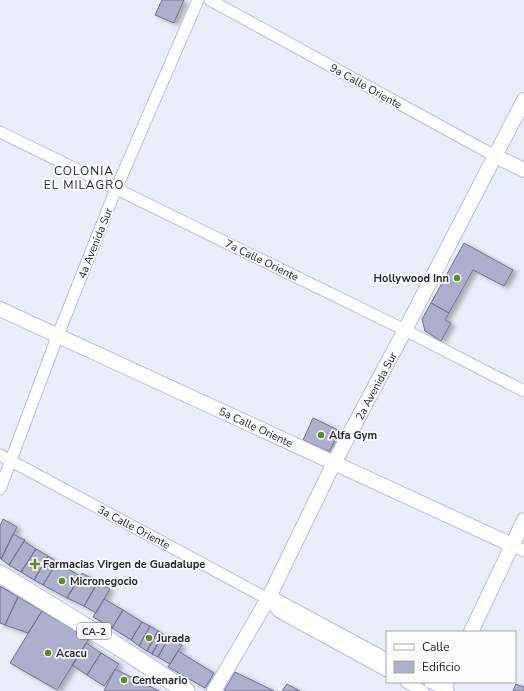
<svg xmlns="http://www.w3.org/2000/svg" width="524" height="691" font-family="'Nunito Sans',sans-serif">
	<defs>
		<filter id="shadow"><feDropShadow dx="4.5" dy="2.5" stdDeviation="2" flood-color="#0004"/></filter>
	</defs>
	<rect width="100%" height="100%" fill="#ecedfa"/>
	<!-- building -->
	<path fill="#adafcd" stroke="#6e708b" filter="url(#shadow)" d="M162,0H184L174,23L155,15Z
		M464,243L513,270L504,286L473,270L449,313L431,303Z
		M431,303L449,313L445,320L451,323L441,341L425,331L422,319Z
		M313,418L340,431L329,452L303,440Z
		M3,519L17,527L1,559L0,557V526Z
		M13,534L25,540L9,565L1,559Z
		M24,541L36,549L21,572L9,565Z
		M36,549L48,556L34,580L21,572Z
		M48,556L57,562L43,585L34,580Z
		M57,562L80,576L67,598L43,585Z
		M82,573L98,582L84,606L67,598Z
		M98,582L110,589L96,613L84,606Z
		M0,586L18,597L5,625L0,623Z
		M18,597L42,611L28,633L5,625Z
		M104,599L123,610L112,628L93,617Z
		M123,610L142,622L131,640L112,628Z
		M42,611L89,639L57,690L10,663Z
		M142,622L150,626L139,646L131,640Z
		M150,626L158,631L147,651L139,646Z
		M158,631L163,634L152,654L147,651Z
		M163,634L169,637L158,657L152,654Z
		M169,637L182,645L170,664L158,657Z
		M86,643L101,653L87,675L72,665Z
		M178,651L214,673L205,688L168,667Z
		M101,653L119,664L104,686L87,675Z
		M115,669L159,691H104Z
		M235,672L274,691H224Z
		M287,684L300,691H282Z
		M516,684L524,687V691H513Z"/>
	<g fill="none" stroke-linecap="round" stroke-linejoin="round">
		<!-- minor casing -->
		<g stroke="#bbbddc" stroke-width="13">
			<path id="minor" d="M210,0L495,156
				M0,132L405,330L524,391
				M0,455L268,599H276L387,659
				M0,489L58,335L116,189L198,0
				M512,545L524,551
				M268,599L279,612L387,671
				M406,682L423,691
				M430,682L448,691"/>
		</g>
		<!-- tertiary casing -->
		<g stroke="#bbbddc" stroke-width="16">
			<path id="tertiary" d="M495,156L524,170
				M0,309L512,545
				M471,632L524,520
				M214,691L268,599L334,463L405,330L524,100
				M443,691L447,682"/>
		</g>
		<!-- primary casing -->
		<g stroke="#bbbddc" stroke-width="19">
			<path id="primary" d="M0,574L119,647L186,691"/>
		</g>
		<!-- minor -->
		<use href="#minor" stroke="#fff" stroke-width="11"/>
		<!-- tertiary -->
		<use href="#tertiary" stroke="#fff" stroke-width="14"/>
		<!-- primary -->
		<use href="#primary" stroke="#fff" stroke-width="17"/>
	</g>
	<!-- markers -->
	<g fill="#5c8e26" stroke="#fcfcfc" stroke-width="1.5">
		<circle cx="457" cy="278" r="4"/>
		<circle cx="321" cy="435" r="4"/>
		<path d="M33 558h4v4h4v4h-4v4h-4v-4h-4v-4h4z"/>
		<circle cx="62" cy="581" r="4"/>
		<circle cx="149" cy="638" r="4"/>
		<circle cx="48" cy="653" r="4"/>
		<circle cx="124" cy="680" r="4"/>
	</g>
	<g text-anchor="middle" stroke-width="3.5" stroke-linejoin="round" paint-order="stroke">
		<!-- shield labels -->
		<rect fill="#fcfcfc" stroke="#66676f" stroke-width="1" x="77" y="623" width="34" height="16" rx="3"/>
		<g font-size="10" font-weight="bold" fill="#262733">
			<text x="94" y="635">CA-2</text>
		</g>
		<!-- street labels -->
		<g font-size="11" fill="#262733" stroke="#fcfcfc">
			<text transform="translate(366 86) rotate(29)" y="4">9a Calle Oriente</text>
			<text transform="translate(95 243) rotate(-68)" y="4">4a Avenida Sur</text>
			<text transform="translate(262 260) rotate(26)" y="4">7a Calle Oriente</text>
			<text transform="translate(376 386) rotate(-62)" y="4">2a Avenida Sur</text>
			<text transform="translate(256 427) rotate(25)" y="4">5a Calle Oriente</text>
			<text transform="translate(134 527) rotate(28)" y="4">3a Calle Oriente</text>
		</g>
		<!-- poi labels -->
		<g font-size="11" font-weight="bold" fill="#262733" stroke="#fcfcfc" text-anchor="start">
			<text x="449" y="282" text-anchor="end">Hollywood Inn</text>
			<text x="329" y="439">Alfa Gym</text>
			<text x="43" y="568">Farmacias Virgen de Guadalupe</text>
			<text x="70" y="585">Micronegocio</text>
			<text x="157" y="642">Jurada</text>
			<text x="56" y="657">Acacu</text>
			<text x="132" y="684">Centenario</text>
		</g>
		<!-- neighbourhood labels -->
		<g font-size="12" letter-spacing="1" fill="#262733" stroke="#fcfcfc">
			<text x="84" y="175">COLONIA<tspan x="84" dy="14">EL MILAGRO</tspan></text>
		</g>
	</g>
	<!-- legend -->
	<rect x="386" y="631" width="130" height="52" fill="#fcfcfc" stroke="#a6a7ac"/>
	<rect x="394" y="644" width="20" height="6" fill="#ffffff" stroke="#a6a7ac"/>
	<text x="422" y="651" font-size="12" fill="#262733">Calle</text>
	<rect x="394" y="661" width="20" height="12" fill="#adafcd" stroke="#a6a7ac"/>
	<text x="422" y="671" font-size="12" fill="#262733">Edificio</text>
</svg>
